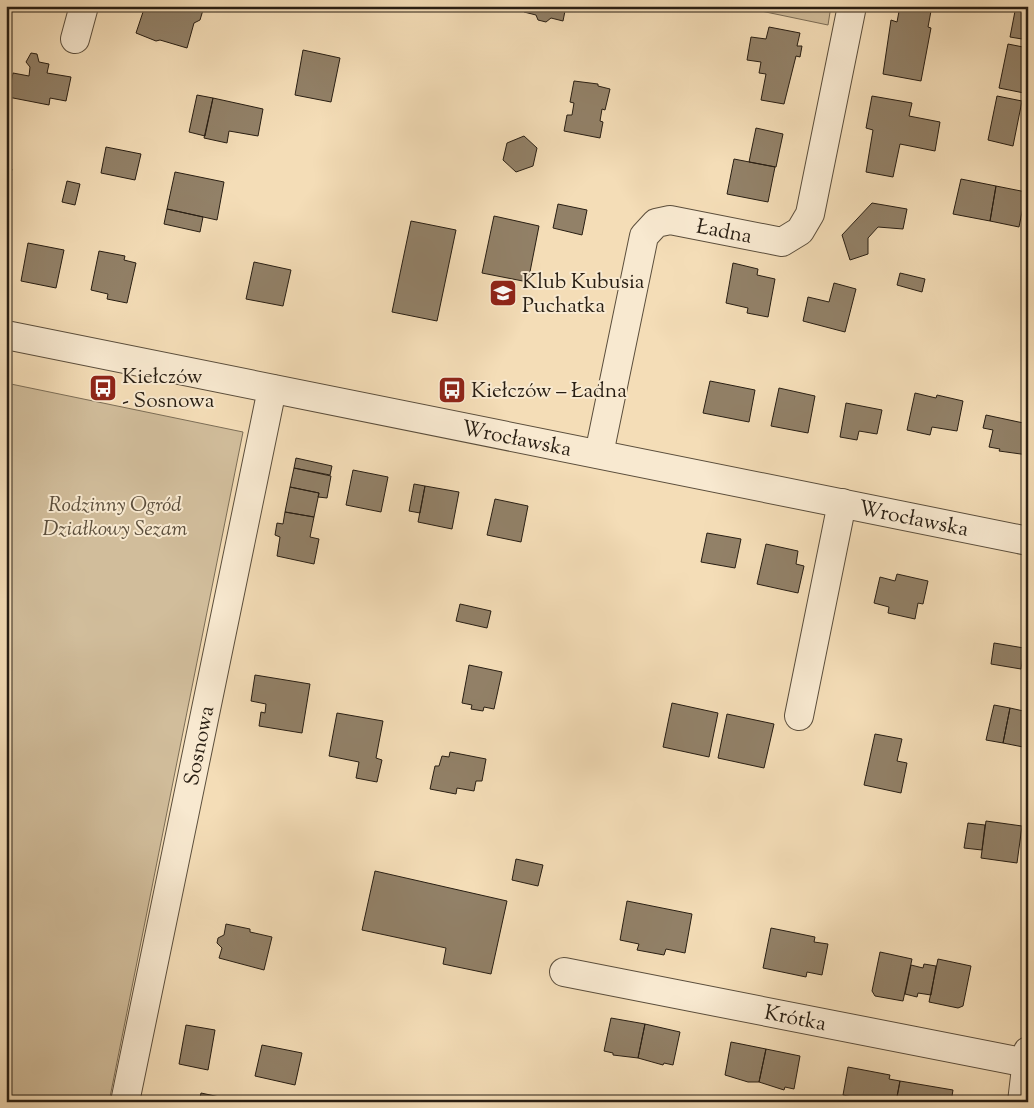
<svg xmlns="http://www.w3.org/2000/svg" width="1034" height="1108" font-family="'Sorts Mill Goudy',serif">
	<rect width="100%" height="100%" fill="#f4ddb7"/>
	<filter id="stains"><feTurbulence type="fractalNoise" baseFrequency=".004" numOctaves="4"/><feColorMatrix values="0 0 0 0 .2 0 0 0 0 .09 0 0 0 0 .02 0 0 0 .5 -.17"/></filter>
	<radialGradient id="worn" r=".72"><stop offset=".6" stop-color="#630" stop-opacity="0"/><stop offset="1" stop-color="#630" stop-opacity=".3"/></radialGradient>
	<!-- green -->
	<path fill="#d1bd9b" stroke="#7c6e57" d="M737,6H831L828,25Z
		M6,383L243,432L109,1102H6Z"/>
	<!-- building -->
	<path fill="#928168" stroke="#281e13" d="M135,6H154L153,11Z
		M154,6H189L203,10L200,20L194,23L187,48L160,40L156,41L136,33L144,9L153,11Z
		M504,6H525L524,11Z
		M525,6H566L563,21L551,18L546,22L538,20L536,15L524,12Z
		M900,6L931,11L928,27L931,28L921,81L883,74L891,20L897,22Z
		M1016,6H1028V40L1010,37Z
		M769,27L800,33L797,46H802L800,57L796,56L784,104L761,100L766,74L759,73L761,62L747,60L751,37L766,39Z
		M1008,44L1028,48V76L1024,93L999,88Z
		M303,50L340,58L331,102L295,95Z
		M31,53L37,54L39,62L49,64L47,73L71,77L66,101L50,98L49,105L8,97L13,73L29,76L30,67L26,62Z
		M574,81L598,84V86L610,89L605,110L602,109L600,121L603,122L600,138L564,131L567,115H572L574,103L570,102Z
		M197,95L213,98L205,136L189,132Z
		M872,96L912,103L909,116L940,122L935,151L900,144L893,177L866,172L873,130L866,128Z
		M997,96L1022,101L1013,146L988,140Z
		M213,98L263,109L258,136L229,131L227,143L204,138Z
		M756,128L783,134L776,167L749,162Z
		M524,136L537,148L533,166L516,172L503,160L507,143Z
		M106,147L141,154L135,180L101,173Z
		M734,159L775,167L768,202L727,194Z
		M6,168L12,169L6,196Z
		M175,172L224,182L217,220L167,209Z
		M961,179L996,186L990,221L953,214Z
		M67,181L80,184L75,205L62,202Z
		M996,186L1026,192L1019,227L990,221Z
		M872,203L907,209L903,229L878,227L868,238V254L850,260L842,235Z
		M558,204L587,210L582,235L553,228Z
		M167,209L203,217L200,232L164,224Z
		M494,216L539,226L528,282L482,273Z
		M411,221L456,230L437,321L392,312Z
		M28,243L64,250L56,288L21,281Z
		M99,251L125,256L124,260L136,263L127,303L107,299L108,294L91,290Z
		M254,262L291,270L283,306L246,299Z
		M733,263L758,269L757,275L775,279L768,317L747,313L748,308L726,303Z
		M900,273L925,279L922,292L897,285Z
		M834,283L856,289L845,332L803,321L808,297L829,302Z
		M710,381L755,390L749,422L703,413Z
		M779,388L815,396L808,433L771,426Z
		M915,393L936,398L937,395L963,401L957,431L932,427L930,435L907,430Z
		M846,403L882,410L877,434L859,431L857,440L840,437Z
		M1028,403V424L1024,423Z
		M986,415L1028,424V455L999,451L1000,449L989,447L993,430L983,428Z
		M296,458L332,466L330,475L294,468Z
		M294,468L331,476L327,498L318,497L319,493L290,487Z
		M353,470L388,477L381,512L346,505Z
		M414,484L425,486L420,513L409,511Z
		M425,486L459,492L452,529L418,522Z
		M290,487L319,493L314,517L285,512Z
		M495,499L528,506L521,542L487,535Z
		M285,512L314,517L310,537L319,539L314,564L277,556L280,537L275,535L277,523L283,524Z
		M707,533L741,539L735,568L701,562Z
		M766,544L798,551L796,564L804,566L798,593L757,584Z
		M897,574L928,581L923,604L918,603L915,619L888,613L889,607L874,603L880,577L895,581Z
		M460,604L491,611L487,628L456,621Z
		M994,643L1024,648L1021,669L991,664Z
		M469,665L502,672L494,709L484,707L483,711L471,709L472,705L462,703Z
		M255,675L310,684L302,733L259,726L261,712L265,713L266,704L251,701Z
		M672,703L718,713L709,757L663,747Z
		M994,705L1010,708L1003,743L986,740Z
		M1010,708L1028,712V748L1003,743Z
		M337,713L383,721L376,758L382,760L377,782L356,778L359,762L329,756Z
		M727,714L774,724L764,768L718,758Z
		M875,734L902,739L897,761L907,763L901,793L864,785Z
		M450,752L486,759L482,781H476L474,791L457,788L456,794L430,789L435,766H439L442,756L449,757Z
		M986,821L1022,826L1017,863L981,858Z
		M968,823L985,825L982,850L964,848Z
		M516,859L543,865L538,886L512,880Z
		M375,871L507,901L491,974L443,964L446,948L362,930Z
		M627,901L692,914L685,953L666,949L664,955L637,950L639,944L620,940Z
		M226,924L250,929V932L272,937L264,970L219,958L222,948L217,943L218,938L224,935Z
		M771,928L815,937L814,942L828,944L822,975L807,972L806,977L763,968Z
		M880,952L912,959L903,1001L875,996L872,991Z
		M938,959L971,966L963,1006L958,1008L929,1002Z
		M924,964L936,966L931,995L918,993L917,997L905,994L911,965L923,968Z
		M611,1018L645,1024L638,1058L613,1055V1053L604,1051Z
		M645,1024L680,1032L673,1065L664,1063L663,1065L638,1058Z
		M186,1025L215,1030L208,1070L179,1064Z
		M731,1042L766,1049L759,1082H748L725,1075Z
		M262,1045L302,1053L295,1085L255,1076Z
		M766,1049L800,1056L794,1089L785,1087L784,1090L759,1082Z
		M848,1067L890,1075L889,1079L900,1081L896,1102H877L843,1095Z
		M900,1081L953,1090L951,1102H896Z
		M201,1093L243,1102H199Z"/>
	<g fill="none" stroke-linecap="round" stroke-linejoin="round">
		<!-- minor casing -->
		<g stroke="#5b4e3c" stroke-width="30">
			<g id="minor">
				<path d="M75,39L84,6"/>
				<path id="s1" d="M6,335L1028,541"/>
				<path id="s2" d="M599,454L644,236L656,223L670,220L782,242L800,231L810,214L852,6"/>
				<path d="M799,716L842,503"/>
				<path id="s3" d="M564,972L1027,1063"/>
				<path id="s4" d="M125,1102L272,389"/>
				<path d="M1022,1102L1028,1051"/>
			</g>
		</g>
		<!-- minor -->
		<use href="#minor" stroke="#f8e9d0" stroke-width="28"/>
	</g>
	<!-- icons -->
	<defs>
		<g id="school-square" transform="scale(1.4375)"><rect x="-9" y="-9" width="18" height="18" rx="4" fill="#8f2418" stroke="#f8e9d0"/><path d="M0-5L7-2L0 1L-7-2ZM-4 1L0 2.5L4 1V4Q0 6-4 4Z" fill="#fff"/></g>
		<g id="bus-square" transform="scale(1.4375)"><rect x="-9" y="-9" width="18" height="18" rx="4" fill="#8f2418" stroke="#f8e9d0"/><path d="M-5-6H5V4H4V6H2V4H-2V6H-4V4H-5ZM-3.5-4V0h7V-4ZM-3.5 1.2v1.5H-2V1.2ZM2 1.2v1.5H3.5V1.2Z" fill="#fff"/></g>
	</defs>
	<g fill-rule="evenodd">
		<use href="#school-square" x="503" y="293"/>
		<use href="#bus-square" x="103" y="388"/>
		<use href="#bus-square" x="452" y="390"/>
	</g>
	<g text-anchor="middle" stroke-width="4" stroke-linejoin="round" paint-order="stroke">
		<!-- street labels -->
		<g font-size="21" fill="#281e13" stroke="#f8e9d0">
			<text dy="7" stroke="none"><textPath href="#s2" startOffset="310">Ładna</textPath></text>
			<text dy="7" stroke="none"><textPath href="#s1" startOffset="521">Wrocławska</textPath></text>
			<text dy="7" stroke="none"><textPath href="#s1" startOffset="926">Wrocławska</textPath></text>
			<text dy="7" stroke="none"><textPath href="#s4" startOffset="364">Sosnowa</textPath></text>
			<text dy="7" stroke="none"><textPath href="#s3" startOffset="236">Krótka</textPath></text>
		</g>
		<!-- poi labels -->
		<g font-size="21" fill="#281e13" stroke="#f8e9d0" text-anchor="start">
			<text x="522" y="288">Klub Kubusia<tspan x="522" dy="24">Puchatka</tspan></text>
			<text x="122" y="383">Kiełczów<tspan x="122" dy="24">- Sosnowa</tspan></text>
			<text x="471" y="397">Kiełczów – Ładna</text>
		</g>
		<!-- park labels -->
		<g font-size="21" font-style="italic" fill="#5b4e3c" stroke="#f8e9d0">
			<text x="115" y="511">Rodzinny Ogród<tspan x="115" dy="24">Działkowy Sezam</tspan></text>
		</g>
	</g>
	<!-- margin -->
	<rect width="1034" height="1108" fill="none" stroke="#f4ddb7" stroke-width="25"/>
	<rect x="8" y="8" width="1019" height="1093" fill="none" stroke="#281e13" stroke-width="2.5"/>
	<rect x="12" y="12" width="1009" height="1083" fill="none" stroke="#281e13"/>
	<rect width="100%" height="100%" filter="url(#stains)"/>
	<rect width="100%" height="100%" fill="url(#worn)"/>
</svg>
